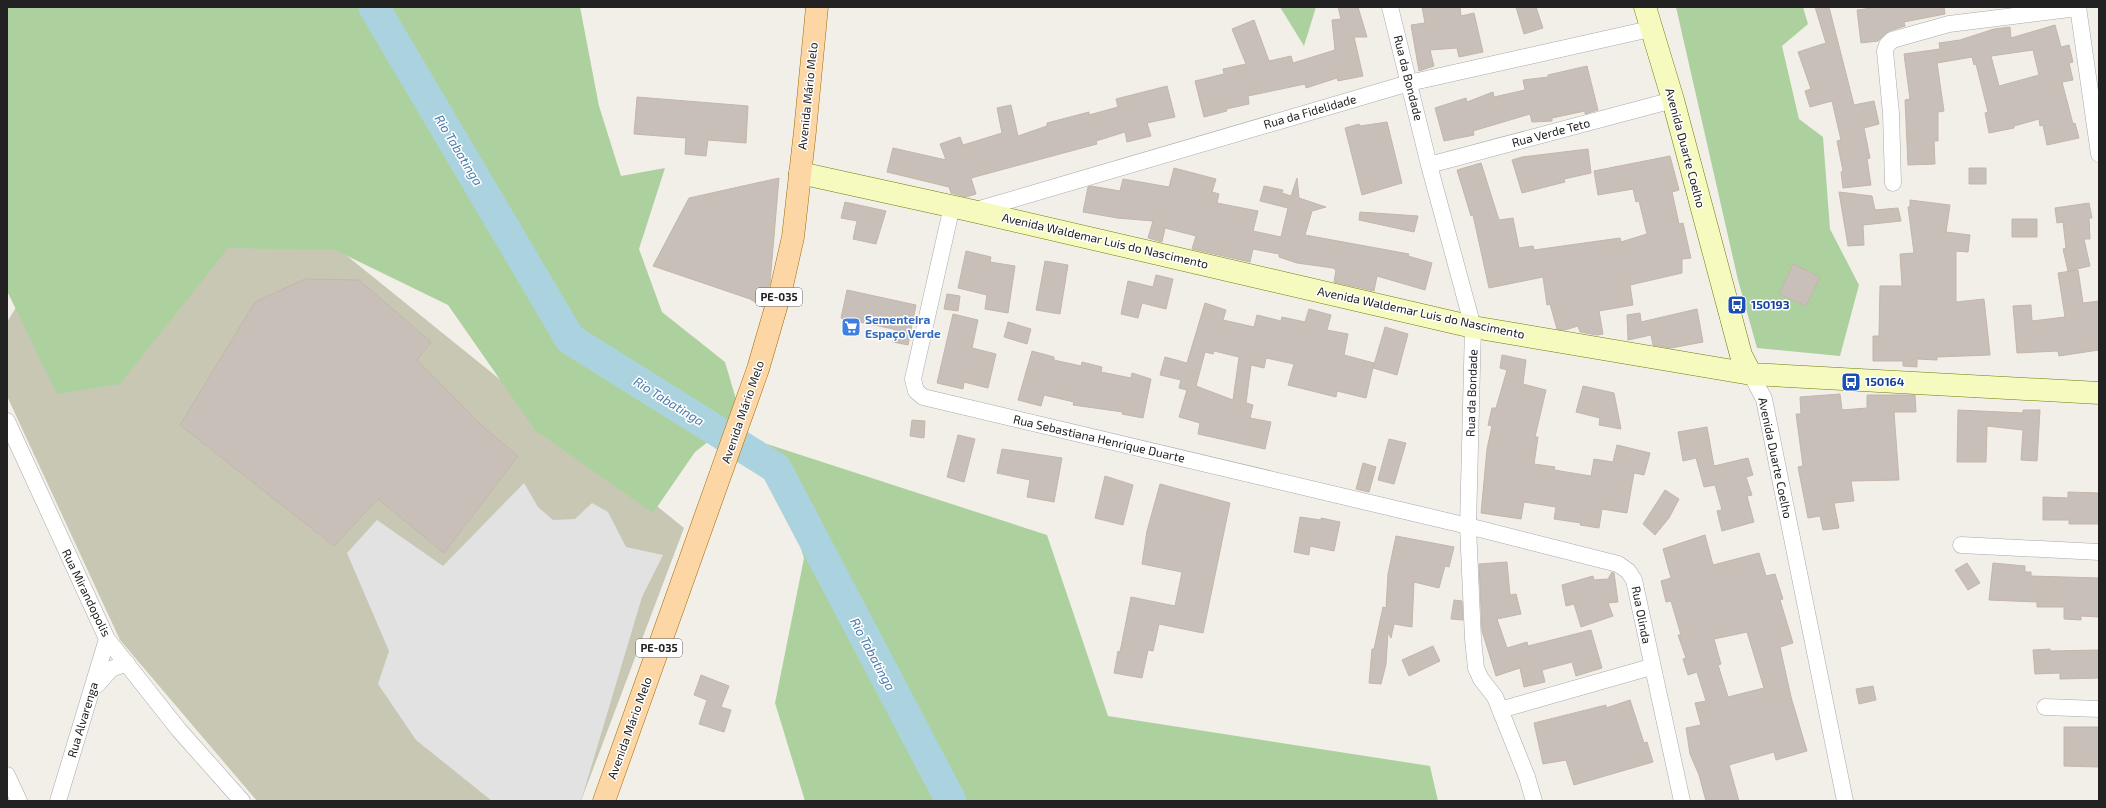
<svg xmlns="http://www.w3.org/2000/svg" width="2106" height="808" font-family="'Exo 2',sans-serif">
	<rect width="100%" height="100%" fill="#f2efe9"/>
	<!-- construction -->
	<path fill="#c7c7b4" d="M149,96L684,528L581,801H257L120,640L7,396V322Z"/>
	<!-- forest -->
	<path fill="#add19e" d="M7,7H580L599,106L621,176L665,168L639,249L662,312L725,362L741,416L695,452L653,513L535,430L448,305L335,250L228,248L120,384L57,394L7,291Z
		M1280,7H1316L1304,46Z
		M1676,7H1803L1808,24L1782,46L1799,119L1823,137L1830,229L1859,285L1840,356L1757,348L1738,280Z
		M767,444L1047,535L1108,716L1430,766L1438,801H805L775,703L804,558Z"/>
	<!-- parking -->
	<path fill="#e2e2e2" d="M524,483L538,507L553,520L575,519L592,503L608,512L626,547L663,555L642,597L581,801H492L416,740L378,684L389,651L347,553L377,520L443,566Z"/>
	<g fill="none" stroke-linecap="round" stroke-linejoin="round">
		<!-- river -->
		<path stroke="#aad3df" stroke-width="31" d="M374,7L570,339L776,468L951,801"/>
	</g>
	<!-- building -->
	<path fill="#c7bfb8" stroke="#c4b6ab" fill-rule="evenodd" d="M1338,7H1358L1367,37H1354L1363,76L1338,81L1337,78L1306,88L1305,84L1248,96L1249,104L1226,109L1227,111L1204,117L1195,81L1224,74L1223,69L1246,64L1232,29L1254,20L1269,61L1291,56L1293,63L1335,50L1332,20L1341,19Z
		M1422,7H1460L1461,16L1474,13L1483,52L1459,57L1457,48L1430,50L1434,66L1419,71L1411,25L1425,23Z
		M1516,7H1536L1543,28L1524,34Z
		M1815,7H1829L1854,105L1874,101L1879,124L1864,128L1870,158L1867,159L1871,185L1843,188L1841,172L1843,171L1837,141L1841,140L1832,101L1810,107L1805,91L1811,89L1798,52L1826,43Z
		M1880,7H1944L1945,14L1904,22L1905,26L1889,31L1878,41L1861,43L1857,10Z
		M2055,25L2061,47L2069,45L2073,62L2069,63L2073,80L2062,82L2073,124L2075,123L2079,138L2047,145L2043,125L2040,126L2039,119L2014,126V128L1989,133L1985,113L1988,112L1976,64L1974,65L1972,57L1937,63L1944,111L1938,112V141H1934L1935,164L1908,165L1905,100L1910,99L1904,54L1940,49L1939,43L1960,40L1994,29L2010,27L2011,38ZM2033,50L2039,75L1999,86L1991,56Z
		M1587,66L1598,110L1585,114V111L1552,118V121L1532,122L1530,114L1473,131L1474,135L1444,141L1435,108L1466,98L1467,102L1493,92L1494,97L1525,90L1523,80L1548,77V75Z
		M1167,86L1175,117L1147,123L1151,136L1127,142L1125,132L1096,141L1097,144L971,178L976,194L966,197L951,193L949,187L887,172L893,148L946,160L940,144L960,137L963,145L1002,133L997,108L1011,105L1018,136L1047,126V123L1089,112V115L1118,107L1116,99Z
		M637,97L748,106L746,143L708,140L706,156L685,154L686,138L634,134Z
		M1387,122L1402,183L1362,195L1345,128L1359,124L1360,126Z
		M1588,149L1591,173L1564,179L1565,182L1522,193L1512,160L1522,157Z
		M1670,156L1679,190L1672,192L1679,224L1683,223L1691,258L1682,259V273L1630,285L1633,305L1599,311L1603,334L1597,335L1580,332L1578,326L1565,330L1557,329L1550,304L1547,305L1543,277L1489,288L1473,215L1471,216L1457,170L1481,163L1499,220L1513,218L1519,248L1533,246L1534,250L1620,238L1621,242L1647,234L1639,201L1636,202L1633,189L1598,195L1594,171Z
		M1174,168L1216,179L1212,192L1219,194L1217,203L1258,211L1253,231L1281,237L1288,208L1260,201L1264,186L1283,190L1282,193L1291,196L1297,178L1299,198L1326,207L1312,211L1305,235L1409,254L1408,256L1432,263L1425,290L1377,276L1374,291L1334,282L1336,270L1333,268L1297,263L1279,257V254L1253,249L1250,262L1192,249L1196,236L1165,228L1162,242L1148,238L1153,221L1117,218L1083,212L1088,187L1091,186L1120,191L1123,179L1169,187Z
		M1969,168H1986V184H1969Z
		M779,178L770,283L763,307L750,299L653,266L689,198Z
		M1839,192L1872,196L1875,210L1898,208L1901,221L1863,225L1864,245L1848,246Z
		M1910,200L1950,205L1946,232L1970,235L1968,252L1956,251V302L1984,299L1990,355L1937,357V360L1917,359V367L1903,366V361H1873V336H1879L1880,286H1902L1900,254L1914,253L1908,207H1910Z
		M845,202L886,211L876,244L853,239L857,221L841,218Z
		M2089,203L2092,218H2089L2090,239H2084L2090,266L2068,271L2063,249L2066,248L2063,222L2057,223L2055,208Z
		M1360,212L1418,216L1414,232L1359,220Z
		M2012,219H2037V237H2012Z
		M966,251L991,257L990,262L1015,266L1008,313L985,309L987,295L958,288Z
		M1045,261L1068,265L1060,314L1036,310Z
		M1793,264L1820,277L1806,306L1779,294Z
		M2078,270L2083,303L2099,301V350L2059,356L2058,351L2017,353L2013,306L2031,305L2032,321L2065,317L2058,273Z
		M1156,275L1173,279L1166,309L1142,303L1138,318L1121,314L1128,281L1153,287Z
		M305,279L359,280L431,342L417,360L481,425L518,456L444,553L378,499L334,546L180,425L255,302Z
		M847,290L916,305L908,345L893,342L895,330L893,329L841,318Z
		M947,294L960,296L958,311L944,309Z
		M1205,303L1226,310L1223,320L1254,327L1257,315L1281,321L1282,317L1305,322L1309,309L1331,315L1327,330L1348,334L1344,355L1374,363L1366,398L1337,391L1336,397L1288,385L1294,364L1266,358L1264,368L1251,365L1246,403L1253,405L1250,418L1271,422L1265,449L1198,434L1200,423L1179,417L1187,390L1179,388L1181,380L1160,375L1165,357L1187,363ZM1214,351L1239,357L1233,400L1196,386L1205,352L1213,354Z
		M1697,309L1703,342L1671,348L1653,345L1651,335L1628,340L1627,315L1640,313L1641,322Z
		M953,314L978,320L972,348L996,354L988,388L964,382L963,389L937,383Z
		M1008,322L1031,329L1027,344L1004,337Z
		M1385,327L1408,334L1397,375L1373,368Z
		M1032,351L1054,357V360L1081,366L1082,362L1102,367L1101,372L1131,378L1132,373L1151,379L1143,418L1122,414L1123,412L1073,405L1074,402L1044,395L1041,406L1018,400Z
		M1502,355L1526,360L1523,384L1546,390L1535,437H1538L1534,464L1555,467L1554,470L1591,476L1594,459L1613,462L1617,445L1650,453L1644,475L1634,473L1627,513L1602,509L1599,528L1580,525L1581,523L1554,519L1556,507L1524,502L1521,519L1481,513L1487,449L1492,426L1488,425L1492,408H1496L1507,370L1500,368Z
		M1583,386L1614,393L1621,429L1599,425L1600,418L1576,412Z
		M1840,394L1842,410L1867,408V395H1915L1916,412H1894L1899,480L1851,481L1854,501L1834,503L1839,528L1823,530L1820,516L1808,518L1798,467L1803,466L1796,414H1801L1800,397Z
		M1958,410L2023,413V410H2040L2037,461L2021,460L2023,430L1987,426L1986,462H1957Z
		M912,420L925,421L924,438L910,436Z
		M1707,427L1714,466L1748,458L1753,475L1746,477L1752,495L1747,496L1754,522L1722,531L1717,511L1722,510L1715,485L1704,487L1696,458L1683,461L1678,432Z
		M958,435L975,439L964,482L947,477Z
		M1389,439L1406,443L1394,484L1378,480Z
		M1002,449L1062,458L1054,502L1027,497L1030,480L997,473Z
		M1363,463L1376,467L1369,492L1356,489Z
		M1105,476L1133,485L1123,525L1095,518Z
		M1160,484L1230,503L1203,633L1159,624L1153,651L1148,650L1142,678L1114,673L1118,651L1120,652L1131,597L1175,606L1182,572L1142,564L1147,531Z
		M1665,490L1679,499L1669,518L1655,535L1643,524Z
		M2068,492L2099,493V524H2069V520H2043V497L2068,498Z
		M1300,517L1321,520V518L1340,522L1334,551L1310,546L1309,555L1294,552Z
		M1705,535L1713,565L1759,553L1766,576L1775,574L1783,599L1780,600L1793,643L1780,647L1791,697L1807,751L1776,760L1774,752L1729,765L1739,801H1706L1699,775L1690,754L1686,728L1701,725L1695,703L1706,701L1697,672L1688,675L1683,659L1686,658L1678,635H1681L1671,601L1666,602L1661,581L1671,578L1663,549ZM1747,632L1764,688L1728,697L1718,665L1721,664L1714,639Z
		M1396,536L1454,547L1449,567L1445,566L1439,588L1414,582L1412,627L1394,624L1391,638L1388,632L1386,664L1381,684L1369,683L1372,649H1374L1383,607L1386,608L1388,574Z
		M1507,562L1510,595L1516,594L1521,614L1497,619L1507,648L1527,642L1528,646L1591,630L1602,668L1576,676L1572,662L1542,670L1545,682L1524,687L1520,668L1496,676L1482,631L1479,564Z
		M1967,563L1980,583L1968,590L1955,570Z
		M1993,563L2025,566V572H2031V576L2099,578V617L2081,616V620L2064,619V607H2037V602L1989,600Z
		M1612,572L1614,573L1618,602L1608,603L1613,616L1581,627L1574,604L1566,606L1562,585L1593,576L1594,580L1608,579Z
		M1454,600L1462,601L1463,620L1451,619Z
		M1433,646L1440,661L1409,676L1402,660Z
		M2050,649V651L2099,650V678L2060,679V673L2035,674L2033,650Z
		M701,675L729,686L721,707L731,710L724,732L699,724L707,700L694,695Z
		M1873,686L1876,700L1859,704L1856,689Z
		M1630,700L1644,743L1647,742L1653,762L1574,785L1566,760L1543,764L1534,723L1606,705V708Z
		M2064,727H2099V767L2064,766Z"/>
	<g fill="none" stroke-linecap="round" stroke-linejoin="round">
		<!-- street casing -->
		<g stroke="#a9a9a9" stroke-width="17">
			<path id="street" d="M1390,7L1429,165L1473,327L1468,526L1473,639L1476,668L1481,679L1495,697L1527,777L1534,801
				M2078,7L2099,154
				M1429,165L1673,100
				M1893,183L1891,113L1885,51L1887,45L1892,40L1949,24L2078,8
				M952,206L913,379L916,391L923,397L1468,526L1618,564L1628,571L1634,580L1682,801
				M973,211L1409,83L1650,29
				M1751,374L1764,399L1845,801
				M7,421L107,639L179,730L242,801
				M1961,545L2099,552
				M97,685L111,669L127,663
				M2045,707L2099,709
				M1500,710L1651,667
				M7,775L19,801
				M58,801L107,639"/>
		</g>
		<!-- secondary casing -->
		<g stroke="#707d05" stroke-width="23">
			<path id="secondary" d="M1645,7L1673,100L1741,355L1751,374
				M800,173L973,211L1473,327L1751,374L2099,393"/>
		</g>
		<!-- primary casing -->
		<g stroke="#a06b00" stroke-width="23">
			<path id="primary" d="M604,801L758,369L781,290L793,237L805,131L817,7"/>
		</g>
		<!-- street -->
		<use href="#street" stroke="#fff" stroke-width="16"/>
		<!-- secondary -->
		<use href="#secondary" stroke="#f7fabf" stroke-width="22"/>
		<!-- primary -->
		<use href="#primary" stroke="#fcd6a4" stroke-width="22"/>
	</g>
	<!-- icons -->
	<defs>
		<g id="bus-square" transform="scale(1)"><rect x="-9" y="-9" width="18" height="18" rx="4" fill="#1a4fb4" stroke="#fff"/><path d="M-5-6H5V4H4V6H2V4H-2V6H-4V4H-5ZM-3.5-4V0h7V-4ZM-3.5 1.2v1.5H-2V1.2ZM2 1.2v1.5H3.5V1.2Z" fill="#fff"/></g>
		<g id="supermarket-square" transform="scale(1)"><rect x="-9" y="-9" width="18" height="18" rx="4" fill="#3f7fe0" stroke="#fff"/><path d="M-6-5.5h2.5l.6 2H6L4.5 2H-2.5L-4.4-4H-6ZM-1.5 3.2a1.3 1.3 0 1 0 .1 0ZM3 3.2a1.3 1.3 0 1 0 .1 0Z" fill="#fff"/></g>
	</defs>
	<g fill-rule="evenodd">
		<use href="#bus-square" x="1737" y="305"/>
		<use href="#supermarket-square" x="851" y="327"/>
		<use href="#bus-square" x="1851" y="382"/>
	</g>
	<g text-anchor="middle" stroke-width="3" stroke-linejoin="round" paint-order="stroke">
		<!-- shield labels -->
		<g fill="#fff" stroke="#646464" stroke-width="1">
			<rect x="756" y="288" width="46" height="18" rx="3"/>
			<rect x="636" y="639" width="46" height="18" rx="3"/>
		</g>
		<g font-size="11" font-weight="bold" fill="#222">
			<text x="779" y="301">PE-035</text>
			<text x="659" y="652">PE-035</text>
		</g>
		<!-- street labels -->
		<g font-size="12" fill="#222" stroke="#fff">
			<text transform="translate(1408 78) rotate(76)" y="4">Rua da Bondade</text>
			<text transform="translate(808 96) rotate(-84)" y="4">Avenida Mário Melo</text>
			<text transform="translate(1310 112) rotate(-16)" y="4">Rua da Fidelidade</text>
			<text transform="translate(1551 133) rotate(-15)" y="4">Rua Verde Teto</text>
			<text transform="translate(1685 148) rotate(75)" y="4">Avenida Duarte Coelho</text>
			<text transform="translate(1105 241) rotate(13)" y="4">Avenida Waldemar Luis do Nascimento</text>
			<text transform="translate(1421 313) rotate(12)" y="4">Avenida Waldemar Luis do Nascimento</text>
			<text transform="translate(1472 393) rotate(-88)" y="4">Rua da Bondade</text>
			<text transform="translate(743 412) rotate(-71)" y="4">Avenida Mário Melo</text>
			<text transform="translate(1099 439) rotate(13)" y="4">Rua Sebastiana Henrique Duarte</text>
			<text transform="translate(1775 458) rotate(78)" y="4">Avenida Duarte Coelho</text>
			<text transform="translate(86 593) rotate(64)" y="4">Rua Mirandopolis</text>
			<text transform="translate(1641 615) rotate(79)" y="4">Rua Olinda</text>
			<text transform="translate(83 720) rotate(-73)" y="4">Rua Alvarenga</text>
			<text transform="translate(630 728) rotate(-70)" y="4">Avenida Mário Melo</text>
		</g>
		<!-- transit labels -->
		<g font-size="12" font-weight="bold" fill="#164399" stroke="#fff" text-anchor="start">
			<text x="1751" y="309">150193</text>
			<text x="1865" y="386">150164</text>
		</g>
		<!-- shop labels -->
		<g font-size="12" font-weight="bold" fill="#366cbe" stroke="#fff" text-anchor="start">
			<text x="865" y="324">Sementeira<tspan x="865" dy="14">Espaço Verde</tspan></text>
		</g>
		<!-- water labels -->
		<g font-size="13" font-style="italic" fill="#4a7aab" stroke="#fff">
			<text transform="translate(459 150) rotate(59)" y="5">Rio Tabatinga</text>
			<text transform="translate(669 401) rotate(32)" y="5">Rio Tabatinga</text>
			<text transform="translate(873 654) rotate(62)" y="5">Rio Tabatinga</text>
		</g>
	</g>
	<!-- border -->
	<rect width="2106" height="808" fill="none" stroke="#222222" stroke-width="16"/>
</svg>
